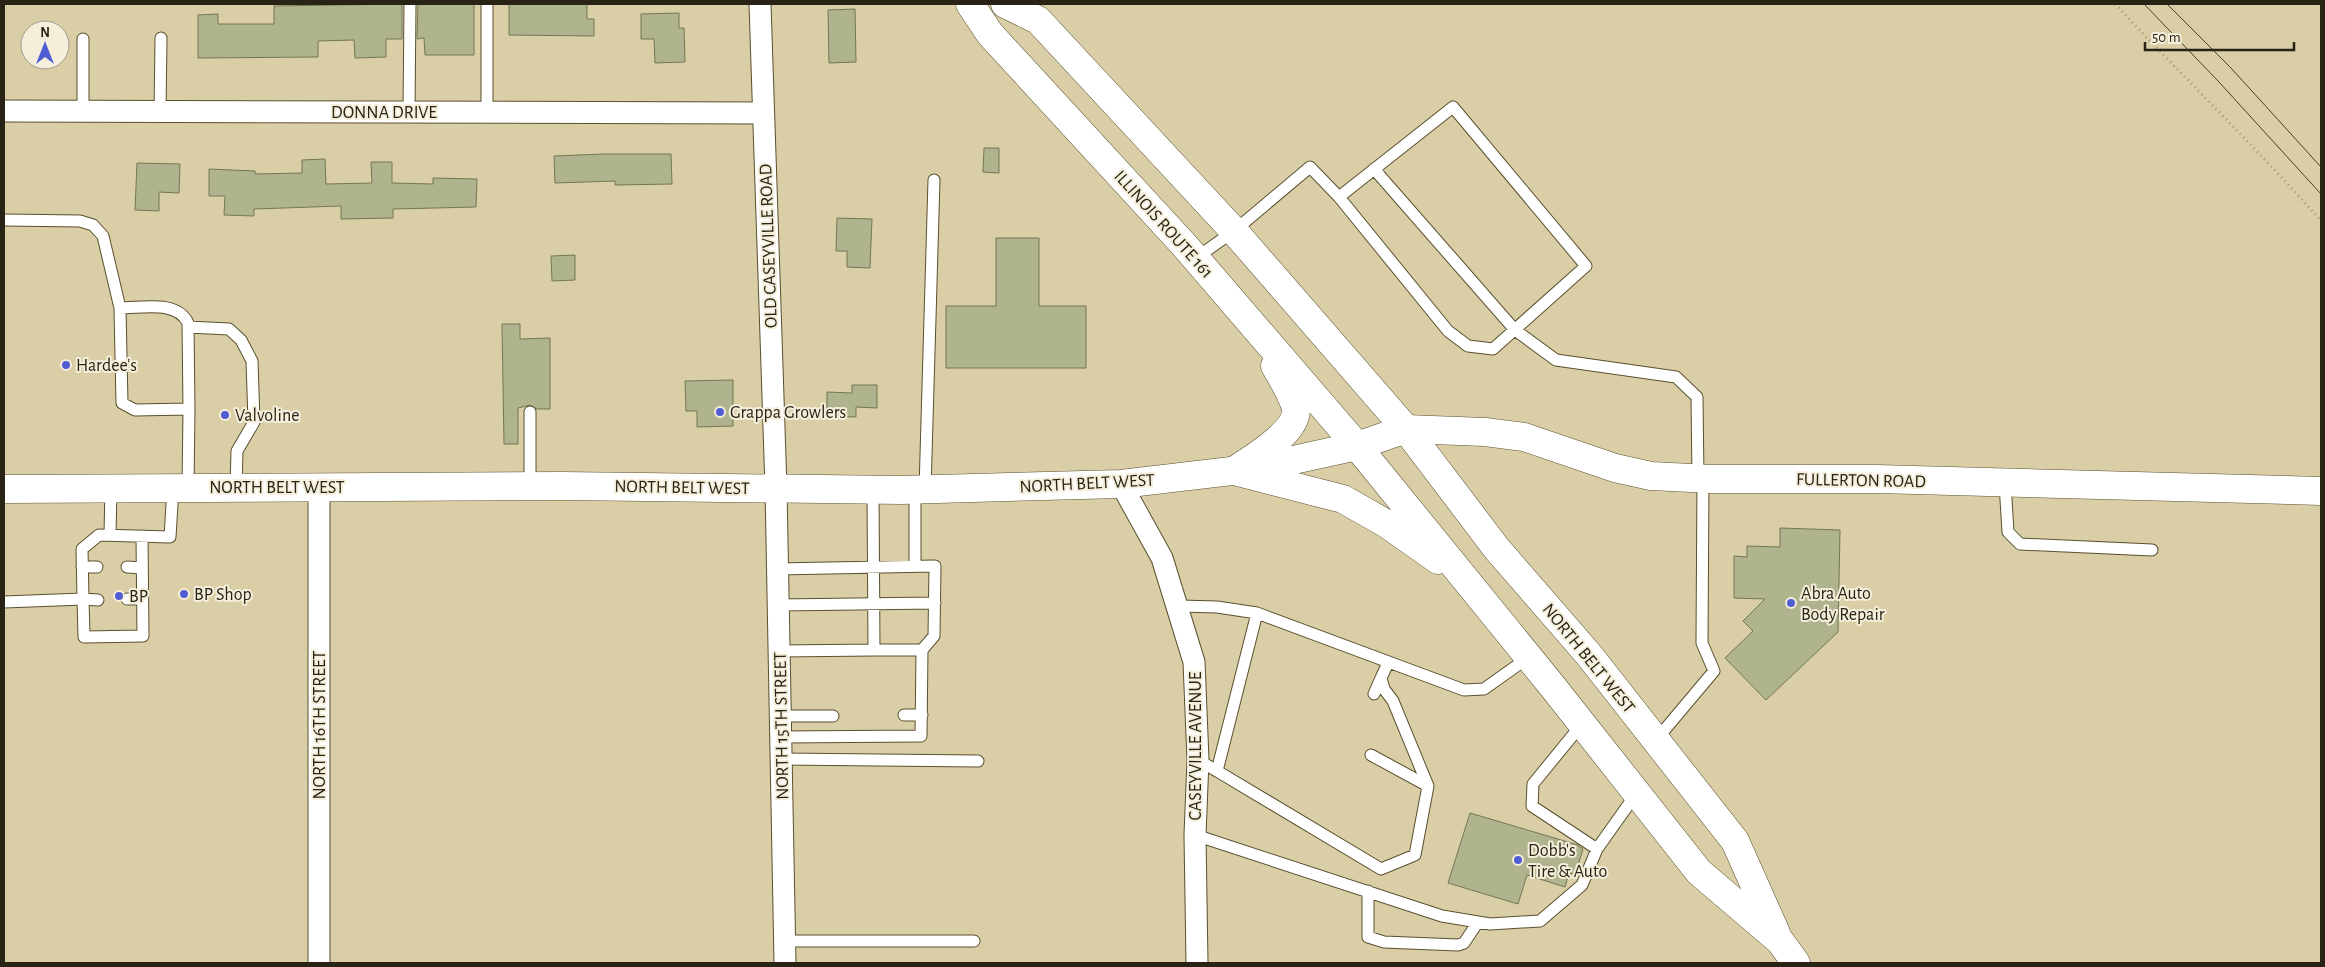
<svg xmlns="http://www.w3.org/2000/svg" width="2325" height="967" font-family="'Alegreya Sans',sans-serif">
	<rect width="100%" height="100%" fill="#d9cea6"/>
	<!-- building -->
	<path fill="#afb48e" stroke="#737753" d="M402,4V39H386V57L355,58L354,40L318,41V57L198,58V15L218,14V24H274V6Z
		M418,4H474V55H425L424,38L417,39Z
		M509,4H587V19H594V36L509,35Z
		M855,9L856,62L829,63L828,10Z
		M679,13V28H684L685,62L655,63L654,39H641V14Z
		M984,148H999V173L983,172Z
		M604,154H671L672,184L615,185V181L555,183L554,156Z
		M325,159L326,184L372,183L371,162H392V183L433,184V178L477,179L476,207L393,209V218L341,219V206L254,209V216L224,215L225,196H209V169L255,171V174L302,173V160Z
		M137,163L180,164L179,193L159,192V211L135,210Z
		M837,218L872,219L870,268L847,267V251H836Z
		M996,238H1039V306H1086V368H946V306H996Z
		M575,255V280L552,281L551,256Z
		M502,324H520V339L550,338V409H537L530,405L518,408V444H504Z
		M733,380V426L697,427V411H686L685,381Z
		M852,385H877V408L856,407V417L827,416V392L852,393Z
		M1780,528L1840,530L1838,632L1766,700L1725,658L1753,631L1743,621L1765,599L1734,598V556L1747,557V546L1780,547Z
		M1470,813L1578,845L1583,849L1575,875L1569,873L1565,887L1527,875L1518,904L1448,883Z"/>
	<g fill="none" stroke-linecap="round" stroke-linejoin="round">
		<!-- lane casing -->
		<g stroke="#5a502d" stroke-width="13">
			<path id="lane" d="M83,111V39
				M160,112L161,38
				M409,112L410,4
				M487,112V4
				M1374,169L1515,330L1556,360L1676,377L1697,397L1698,478
				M4,220L80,221L93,225L103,236L120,308L122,403L135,410L189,409L188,488
				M1196,258L1234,231L1310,167L1339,197L1453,107L1586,266L1493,349L1468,346L1448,331L1339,197
				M120,308C143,308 177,300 188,323L189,409
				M188,327L229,329L241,340L252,361L254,422L237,451L236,487
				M2005,483L2008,532L2020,544L2152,550
				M530,486V412
				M915,490V566
				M925,490L934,180
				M110,535L111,488
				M82,567H97
				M127,567L142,568
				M777,569L935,566L934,636L922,650
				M127,599H142
				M98,600L83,599L84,637L143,636L142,536
				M4,602L83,599L82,549L99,535L170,537L173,488
				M778,605L935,603
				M1179,606L1217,607L1257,613L1464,690L1484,689L1529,657
				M779,651L874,650L873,489
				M1374,694L1381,678
				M904,715H922
				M780,716H833
				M1582,724L1533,784L1532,806L1597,849
				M781,737L921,736L922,650H874
				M1656,740L1714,671L1702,643L1703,479
				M1371,755L1428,786
				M781,759L978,761
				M1198,760L1217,771L1257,613
				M1217,771L1381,869L1415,855L1428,786L1393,701L1384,689L1381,678L1388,663
				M1195,835L1442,916L1490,924L1540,921L1582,885L1597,849L1636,794
				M1368,891V937L1384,942L1458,945L1464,943L1478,922
				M785,941H974"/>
		</g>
		<!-- street casing -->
		<g stroke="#5a502d" stroke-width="23">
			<path id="street" d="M760,4L776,488L785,963
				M4,111L763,113
				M1121,484L1162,558L1194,662L1198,760L1195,835L1197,963
				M319,486V963"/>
		</g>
		<!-- secondary casing -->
		<g stroke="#5a502d" stroke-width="29">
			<path id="secondary" d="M4,489L562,486L901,490L1121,484L1257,468L1357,446L1406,429L1485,432L1524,437L1615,468L1651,476L1711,479H1877L2321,491"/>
		</g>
		<!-- primary casing -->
		<g stroke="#5a502d" stroke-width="29">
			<path id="primary" d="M970,4L990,34L1185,246L1357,446L1553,687L1699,872L1780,941L1796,963
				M1005,4L1038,20L1234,231L1406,429L1497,549L1589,655L1735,841L1776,933
				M1234,471L1343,499L1387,524L1438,560
				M1234,471C1252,458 1303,430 1295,405C1290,391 1282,378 1275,366"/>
		</g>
		<!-- path -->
		<path stroke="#a29978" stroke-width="3" stroke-dasharray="1 4" stroke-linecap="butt" d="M2115,4C2183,77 2255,146 2321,221"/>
		<!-- lane -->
		<use href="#lane" stroke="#fff" stroke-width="11"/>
		<!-- street -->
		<use href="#street" stroke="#fff" stroke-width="21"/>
		<!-- secondary -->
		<use href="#secondary" stroke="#fff" stroke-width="28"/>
		<!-- primary -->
		<use href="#primary" stroke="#fff" stroke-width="28"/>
		<!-- tram -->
		<path stroke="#47412d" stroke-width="1" d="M2144,4L2219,82L2321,194
			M2167,4L2231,68L2321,167"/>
	</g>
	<!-- markers -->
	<g fill="#505cd2" stroke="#f4eedb" stroke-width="2">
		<circle cx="66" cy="365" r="5"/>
		<circle cx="720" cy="412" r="5"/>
		<circle cx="225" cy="415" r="5"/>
		<circle cx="184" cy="594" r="5"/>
		<circle cx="119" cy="596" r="5"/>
		<circle cx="1791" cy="603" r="5"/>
		<circle cx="1518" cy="860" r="5"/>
	</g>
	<g text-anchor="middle" stroke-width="4" stroke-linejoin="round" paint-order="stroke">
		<!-- street labels -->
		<g font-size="18" fill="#282314" stroke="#f4eedb">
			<text x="384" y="118">DONNA DRIVE</text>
			<text transform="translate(1164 224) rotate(48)" y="6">ILLINOIS ROUTE 161</text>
			<text transform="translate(768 246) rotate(-92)" y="6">OLD CASEYVILLE ROAD</text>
			<text transform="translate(1861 480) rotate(1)" y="6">FULLERTON ROAD</text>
			<text transform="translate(1087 483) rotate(-3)" y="6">NORTH BELT WEST</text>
			<text x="277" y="493">NORTH BELT WEST</text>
			<text transform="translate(682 487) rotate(1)" y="6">NORTH BELT WEST</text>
			<text transform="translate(1589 658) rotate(51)" y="6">NORTH BELT WEST</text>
			<text transform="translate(319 725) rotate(-90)" y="6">NORTH 16TH STREET</text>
			<text transform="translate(781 726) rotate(-91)" y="6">NORTH 15TH STREET</text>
			<text transform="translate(1195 746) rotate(-90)" y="6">CASEYVILLE AVENUE</text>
		</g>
		<!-- poi labels -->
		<g font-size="18" fill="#282314" stroke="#f4eedb" text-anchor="start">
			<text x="76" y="371">Hardee's</text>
			<text x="730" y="418">Grappa Growlers</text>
			<text x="235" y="421">Valvoline</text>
			<text x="1801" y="599">Abra Auto<tspan x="1801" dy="21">Body Repair</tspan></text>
			<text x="194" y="600">BP Shop</text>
			<text x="129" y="602">BP</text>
			<text x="1528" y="856">Dobb's<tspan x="1528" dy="21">Tire &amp; Auto</tspan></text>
		</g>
	</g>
	<!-- border -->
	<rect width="2325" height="967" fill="none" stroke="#282314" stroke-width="10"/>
	<!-- north arrow -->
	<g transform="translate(45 45)"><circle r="24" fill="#f4eedb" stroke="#a29d8b"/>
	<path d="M0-4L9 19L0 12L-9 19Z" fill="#505cd2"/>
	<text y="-8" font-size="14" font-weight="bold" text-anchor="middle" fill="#282314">N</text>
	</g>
	<!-- scale -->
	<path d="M2145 42v8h149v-8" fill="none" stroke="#282314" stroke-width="2.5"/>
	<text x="2152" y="42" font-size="15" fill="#282314" stroke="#f4eedb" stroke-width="4" paint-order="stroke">50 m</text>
</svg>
